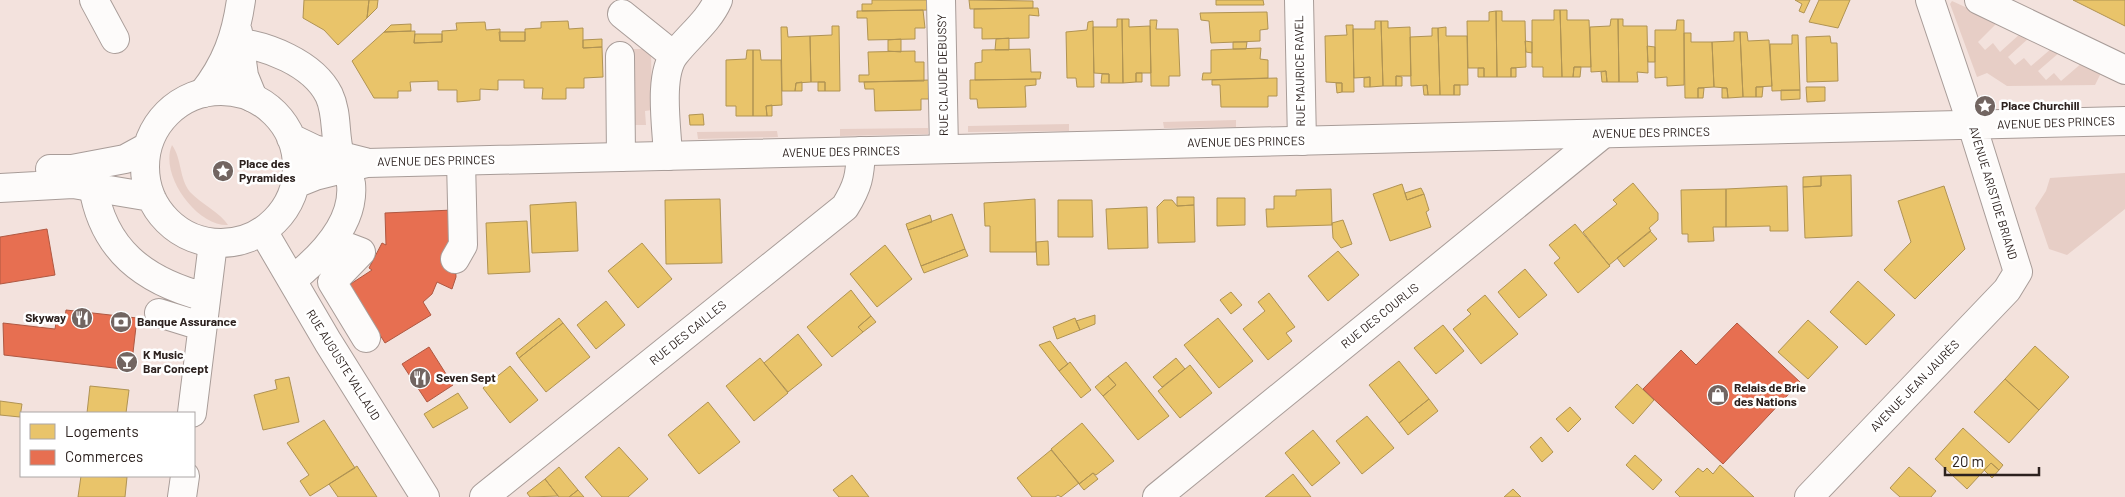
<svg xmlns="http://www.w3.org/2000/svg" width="2125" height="497" font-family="Barlow,sans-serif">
	<rect width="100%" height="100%" fill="#f3e2dd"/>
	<!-- green -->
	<path fill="#e7cec6" d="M1952,1L1998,22L1978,42L1985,50L1993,43L2000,52L2021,33L2030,37L2008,57L2015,65L2024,58L2031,66L2052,48L2060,52L2038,71L2046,80L2054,73L2061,81L2083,62L2102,71L2095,85L2007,86L1987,73L1977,77L1950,4Z
		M630,49H651L652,110L645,111L646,125H633Z
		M1236,120V127L1164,128L1163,122Z
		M1069,124V131L968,132V126Z
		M928,128V134L840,136V129Z
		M777,131L778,137L698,139L697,132Z
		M172,145C182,159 179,178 190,192C201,204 221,213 228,225C196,226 159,174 172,145Z
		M2125,173V209L2067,255L2049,249L2035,208L2046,191L2050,178Z"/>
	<!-- homes -->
	<path fill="#e9c46a" stroke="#b09353" d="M304,0H369L367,18L338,45L324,30L303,18Z
		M369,0H378L377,8L367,18Z
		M872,0H929V10L862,11V4H872Z
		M969,0L1033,1V8L970,9Z
		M1216,0H1263L1264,5H1216Z
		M1795,0H1810L1804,13L1799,11L1802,4Z
		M1819,0H1850L1838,28L1809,22Z
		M2073,0H2125V26Z
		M1038,8L1039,16L1029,15V38L982,39V28H974V9Z
		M923,10L925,28H915V39L868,40L867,18H857V11Z
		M1554,10H1560L1562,77H1543V67H1532V20H1554Z
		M1560,10H1567V20H1589L1591,67H1574L1573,77H1562Z
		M1496,11L1497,77H1484V68H1468L1467,21H1489V12Z
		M1496,11H1502V21H1525L1526,67L1511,68V77H1497Z
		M1267,12L1268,29L1260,30V41L1211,43L1209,21L1201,20L1200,13Z
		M1117,19H1122L1123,83H1109V74L1094,73L1093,27H1117Z
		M1122,19H1129V27L1150,26L1151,73H1136V82L1123,83Z
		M1611,19H1618L1619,82H1607L1606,71L1591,72L1590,27L1610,26Z
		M1618,19H1623V26H1647L1648,73L1637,72L1638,82H1619Z
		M1150,20H1157L1156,29H1178L1180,76H1169V86H1151Z
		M1677,20H1684V85L1667,86V77L1655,78V30H1676Z
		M568,21L569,29L583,28V48L602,47L603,77L584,78V88H566V99H542L543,88H524V80H498V90L480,89V100L457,102V90H438V81L410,82L411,91H398V98H374L352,61L384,32L415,31L414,43L442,42V31L457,30L456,23L485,22L486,30L500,29V41H525V29L541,28V22Z
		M1093,21L1094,87H1077L1076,78H1067L1066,32L1087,30L1088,22Z
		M1375,21H1381L1383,86L1370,87V77L1354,78L1353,29H1375Z
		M1381,21H1388V28L1410,27L1411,76H1396V86H1383Z
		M411,24V31L384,32L391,25Z
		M1346,25H1353L1354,92H1342V83L1326,82L1325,36L1347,35Z
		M832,26H839L840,91H825V82H811L810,36L832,35Z
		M781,27H787L788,37L810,36L811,82L796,83L795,91H782Z
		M1446,27V36H1467L1468,85H1454V95H1440L1438,28Z
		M1432,28H1438L1440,95H1428L1427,85L1411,86L1410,37L1432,36Z
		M499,32H525V41H500Z
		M1734,32H1740L1743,97L1728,98L1727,88L1714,87L1712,42L1734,41Z
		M1740,32H1747L1748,41L1769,40L1772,86L1756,87V97H1743Z
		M1684,33H1691V42H1712L1714,87L1698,88V98H1685Z
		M415,34H442V42L414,43Z
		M1792,35H1798L1800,90L1772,91L1770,44H1792Z
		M1830,36L1831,43H1837L1838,81L1807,82L1806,37Z
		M1009,38V50H995L996,39Z
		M602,39V47L583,48V40Z
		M901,39V52L888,51V40Z
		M1525,41L1532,42V53L1526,52Z
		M1233,42H1247L1246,49H1233Z
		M1647,46L1655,47V62H1648Z
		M1261,48L1260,59L1268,60V78L1202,80L1203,73H1211V50Z
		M1030,49L1031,72H1041L1040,79L975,80V63L982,62V50Z
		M747,50H753V116H736V106H726V60L746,59Z
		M753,50H760L761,60H781L782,105L766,106L767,116H753Z
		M915,51V62H924V81L859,82V75H869L868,52Z
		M1574,67H1581L1580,77H1573Z
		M1478,68H1484V77H1478Z
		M1511,68H1516V77H1511Z
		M1606,71L1607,82H1602L1601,72Z
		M1136,73H1142V82H1136Z
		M1102,74H1109V83H1101Z
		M1396,76L1402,77V86H1396Z
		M1370,77V87H1364V78Z
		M1277,78V96H1268V107H1221L1220,85H1212V80Z
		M1036,79V85L1025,86L1026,107L978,108L977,99H970V80Z
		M929,80L930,99H921V110L875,111L874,89H865L864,82Z
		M802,82V91H795L796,83Z
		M818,82H825V91H818Z
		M1336,83H1342V92L1337,93Z
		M1427,85L1428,95H1424L1423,86Z
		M1454,85H1460V95H1454Z
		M1756,87H1763L1762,97H1756Z
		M1806,87H1825V101L1807,102Z
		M1698,88H1704L1703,98H1698Z
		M1722,88H1727L1728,98H1722Z
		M1781,90H1800V99L1781,100Z
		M772,105V116H767L766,106Z
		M703,114L704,125H690L689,115Z
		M1851,175L1852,236L1805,238L1803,187L1821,186V176Z
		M1821,176V186L1803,187V177Z
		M1633,183L1658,213V220L1649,228L1651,231L1609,265L1583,232L1617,204L1613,200Z
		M1402,184L1407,200L1424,194L1429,210L1426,212L1431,227L1390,241L1373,194Z
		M1787,186L1788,231H1770V226L1726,227V189Z
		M1944,186L1965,249L1915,299L1884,270L1911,242L1898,201Z
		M1421,188L1424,194L1407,200L1405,193Z
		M1331,189L1332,225L1267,227L1266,209H1274V196H1296V190Z
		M1726,189V227H1713L1714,241L1688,242V234H1682L1681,190Z
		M1177,197H1194V205L1177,206Z
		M1217,198H1245V225L1217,226Z
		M720,199L722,263L666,264L665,200Z
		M1035,199L1036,252H990V226H985L984,203Z
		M1058,200H1092L1093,237H1058Z
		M1164,200H1172L1177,206L1194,205L1195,242L1158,243L1157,207Z
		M576,202L578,251L532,253L530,205Z
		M1147,207L1148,248L1108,249L1106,209Z
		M952,214L965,249L921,266L908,230Z
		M930,215L932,222L908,230L906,224Z
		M1343,220L1352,244L1341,248L1333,238L1332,223Z
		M527,221L530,272L488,274L486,223Z
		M1575,224L1610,266L1578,293L1554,263L1560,258L1549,245Z
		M1650,231L1657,239L1624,267L1617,258Z
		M1048,241L1049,265H1037L1036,242Z
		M642,243L672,279L638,308L608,271Z
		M885,245L912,279L877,307L850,274Z
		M965,249L968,256L924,273L921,266Z
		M1338,251L1359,275L1328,301L1308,276Z
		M1525,269L1547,295L1519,318L1498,292Z
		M1858,281L1895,315L1866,345L1830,312Z
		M851,290L871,316L858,327L863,332L832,357L807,327Z
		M1231,292L1242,305L1231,314L1220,300Z
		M1269,293L1295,327L1286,333L1292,341L1268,360L1243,329L1265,311L1258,302Z
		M1485,295L1518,334L1481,364L1453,329L1471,314L1467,310Z
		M606,301L625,325L596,349L577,325Z
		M1095,315V324L1080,330L1076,321Z
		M871,316L876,322L863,332L858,327Z
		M559,318L563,323L519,358L516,353Z
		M1075,318L1080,330L1057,339L1053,327Z
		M1218,318L1253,361L1219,388L1184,345Z
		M1808,320L1838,347L1808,379L1778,352Z
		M563,323L590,357L546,392L519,358Z
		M1443,325L1464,351L1436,374L1414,348Z
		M798,334L822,365L788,392L764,363Z
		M1050,341L1068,364L1059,371L1039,345Z
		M2035,346L2069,377L2039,410L2005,379Z
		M760,358L788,393L754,421L726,386Z
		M1176,358L1185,369L1162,387L1153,377Z
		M1399,361L1429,399L1399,423L1369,385Z
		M1070,362L1091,390L1081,398L1059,371Z
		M1126,362L1169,416L1138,440L1103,396L1116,385L1108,376Z
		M1190,365L1212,393L1180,418L1158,391Z
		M510,366L538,400L510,423L483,388Z
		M1108,376L1116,385L1103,396L1095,387Z
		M289,377L299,422L263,430L254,395L277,389L275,380Z
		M2005,379L2039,410L2009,443L1974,412Z
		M1637,384L1654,400L1633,424L1615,407Z
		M90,386L129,390L126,413H87Z
		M458,393L468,408L433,428L424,414Z
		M1429,399L1438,411L1408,435L1399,423Z
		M0,401L22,404L20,417L0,415Z
		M708,402L740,442L699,474L668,435Z
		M1570,407L1581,419L1568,432L1556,419Z
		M1367,416L1394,448L1362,474L1336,441Z
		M324,420L355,468L310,496L300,481L309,475L287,443Z
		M1082,423L1114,461L1096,475L1093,473L1079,484L1051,449Z
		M1963,428L2003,465L1999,470L1991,463L1967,489L1935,459Z
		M1313,430L1340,463L1312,486L1285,453Z
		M1541,437L1553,452L1542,462L1530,447Z
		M619,447L648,479L628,497H602L585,477Z
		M1051,450L1079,483L1061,497L1058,495L1055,497H1032L1017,478Z
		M1635,455L1662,480L1653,490L1626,465Z
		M1991,463L1999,470L1992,478L1984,470Z
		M1720,465L1754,497H1680L1675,492L1698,468L1703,472L1707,468L1713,474Z
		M357,466L377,497H338L329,484Z
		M559,467L578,490L569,497H559L545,479Z
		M1909,467L1936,491L1931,497H1900L1890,488Z
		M1093,473L1098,479L1084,490L1079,484Z
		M1293,474L1311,497H1265Z
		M852,475L869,497H839L833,490Z
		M81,476L127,477L125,497H78Z
		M545,479L558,496L530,497L527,493Z
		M1513,489L1521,497H1504Z
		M578,490L584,497H569Z"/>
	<!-- shops -->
	<path fill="#e76f51" stroke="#af5842" d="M453,210L456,277L452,289L437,282L432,294L423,302L431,315L385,343L349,285L372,270L369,268L382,243L386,245L385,213Z
		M47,229L55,275L0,284V237Z
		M66,310L137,318L131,370L4,355L3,323L55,329L57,317L65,318Z
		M1737,323L1800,382L1723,464L1643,389L1681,350L1696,365Z
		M429,347L453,385L427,402L402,364Z"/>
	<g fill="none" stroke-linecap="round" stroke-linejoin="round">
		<!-- minor casing -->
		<g stroke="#a89c98" stroke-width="30">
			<path id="minor" d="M94,0L115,39
				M941,0L944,149
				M1299,0L1302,141
				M1930,0L1972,125
				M1979,0L2125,70
				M622,14L673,55
				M238,32L244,76L253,98
				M233,42C266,45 313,63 329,95C338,114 334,136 340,155C343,165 349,173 351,184C355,224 320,258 292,280
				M620,56L621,157
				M203,93C226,64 236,36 241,0
				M668,156C667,129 658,75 675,54C689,36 709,21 718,0
				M93,186C103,250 144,281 205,297
				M263,231L328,342L425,497
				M332,241L361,252L332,282L366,338
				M455,259L463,245L461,161
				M159,313L201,326
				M192,413L213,243
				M182,497L185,476
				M484,497L845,207C858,186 860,176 861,151
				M1157,497L1603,134"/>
		</g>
		<!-- major casing -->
		<g stroke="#a89c98" stroke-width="30">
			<path id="major" d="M145 167a76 76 0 1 1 152 0a76 76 0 1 1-152 0Z
				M291,138L314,149L365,162
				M50,169H72L125,159L147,147
				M295,184L315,176L367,163L2125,121
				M0,188L73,184L151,197
				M1809,497L2007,290L2018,272L1972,125"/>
		</g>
		<!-- minor -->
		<use href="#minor" stroke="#fdfbfa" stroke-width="28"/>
		<!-- major -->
		<use href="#major" stroke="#fdfbfa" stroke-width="28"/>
	</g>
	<!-- icons -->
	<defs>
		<g id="sight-disc" transform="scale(1.125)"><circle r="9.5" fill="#726561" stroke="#fff"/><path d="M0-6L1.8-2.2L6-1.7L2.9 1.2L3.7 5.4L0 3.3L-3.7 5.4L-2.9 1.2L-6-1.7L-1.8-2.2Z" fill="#fff"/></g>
		<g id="restaurant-disc" transform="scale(1.125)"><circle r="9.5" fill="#726561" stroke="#fff"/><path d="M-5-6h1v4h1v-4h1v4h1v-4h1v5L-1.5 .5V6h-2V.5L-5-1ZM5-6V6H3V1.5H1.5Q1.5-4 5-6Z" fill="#fff"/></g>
		<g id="bank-disc" transform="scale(1.125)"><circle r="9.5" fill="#726561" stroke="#fff"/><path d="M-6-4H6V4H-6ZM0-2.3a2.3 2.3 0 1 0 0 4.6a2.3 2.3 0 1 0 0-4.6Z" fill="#fff"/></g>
		<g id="bar-disc" transform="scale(1.125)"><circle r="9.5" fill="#726561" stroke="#fff"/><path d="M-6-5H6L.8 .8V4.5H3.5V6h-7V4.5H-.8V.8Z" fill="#fff"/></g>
		<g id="shop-disc" transform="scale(1.125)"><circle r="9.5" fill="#726561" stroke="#fff"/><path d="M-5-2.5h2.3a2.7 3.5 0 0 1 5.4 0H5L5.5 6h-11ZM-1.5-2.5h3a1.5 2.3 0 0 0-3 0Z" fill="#fff"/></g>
	</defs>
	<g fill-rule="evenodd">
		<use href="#sight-disc" x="1985" y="106"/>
		<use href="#sight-disc" x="223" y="171"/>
		<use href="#restaurant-disc" x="82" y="318"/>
		<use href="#bank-disc" x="121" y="322"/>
		<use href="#bar-disc" x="127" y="362"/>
		<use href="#restaurant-disc" x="420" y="378"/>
		<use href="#shop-disc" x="1718" y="395"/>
	</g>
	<g text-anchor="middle" stroke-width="5" stroke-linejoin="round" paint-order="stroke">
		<!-- street labels -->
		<g font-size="12" fill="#2c211e" stroke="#fff">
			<text transform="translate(1300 71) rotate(-91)" y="4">RUE MAURICE RAVEL</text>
			<text transform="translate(943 75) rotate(-91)" y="4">RUE CLAUDE DEBUSSY</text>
			<text transform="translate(2056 123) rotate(-2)" y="4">AVENUE DES PRINCES</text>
			<text transform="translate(1651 133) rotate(-1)" y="4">AVENUE DES PRINCES</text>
			<text transform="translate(1246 142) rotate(-1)" y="4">AVENUE DES PRINCES</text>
			<text transform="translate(841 152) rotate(-1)" y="4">AVENUE DES PRINCES</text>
			<text transform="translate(436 161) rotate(-1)" y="4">AVENUE DES PRINCES</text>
			<text transform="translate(1993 193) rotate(73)" y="4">AVENUE ARISTIDE BRIAND</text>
			<text transform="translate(1380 316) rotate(-39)" y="4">RUE DES COURLIS</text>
			<text transform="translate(688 333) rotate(-39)" y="4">RUE DES CAILLES</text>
			<text transform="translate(343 365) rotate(58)" y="4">RUE AUGUSTE VALLAUD</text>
			<text transform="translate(1915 386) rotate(-46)" y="4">AVENUE JEAN JAURÈS</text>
		</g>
		<!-- poi labels -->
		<g font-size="12" font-weight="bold" fill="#2c211e" stroke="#fff" text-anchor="start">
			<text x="2001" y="110">Place Churchill</text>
			<text x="239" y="168">Place des<tspan x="239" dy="14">Pyramides</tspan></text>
			<text x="66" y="322" text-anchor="end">Skyway</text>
			<text x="137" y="326">Banque Assurance</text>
			<text x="143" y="359">K Music<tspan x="143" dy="14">Bar Concept</tspan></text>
			<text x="436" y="382">Seven Sept</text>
			<text x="1734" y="392">Relais de Brie<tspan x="1734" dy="14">des Nations</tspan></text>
		</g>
	</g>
	<!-- legend -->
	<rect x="20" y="412" width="175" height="65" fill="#ffffff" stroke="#aba6a5"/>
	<rect x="30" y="424" width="25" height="15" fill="#e9c46a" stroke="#aba6a5"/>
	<text x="65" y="437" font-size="15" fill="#2c211e">Logements</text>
	<rect x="30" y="450" width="25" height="15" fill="#e76f51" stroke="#aba6a5"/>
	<text x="65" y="462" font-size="15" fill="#2c211e">Commerces</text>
	<!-- scale -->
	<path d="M1945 467v8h94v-8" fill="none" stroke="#2c211e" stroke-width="2.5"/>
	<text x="1952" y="467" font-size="15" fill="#2c211e" stroke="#ffffff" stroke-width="4" paint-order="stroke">20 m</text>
</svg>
